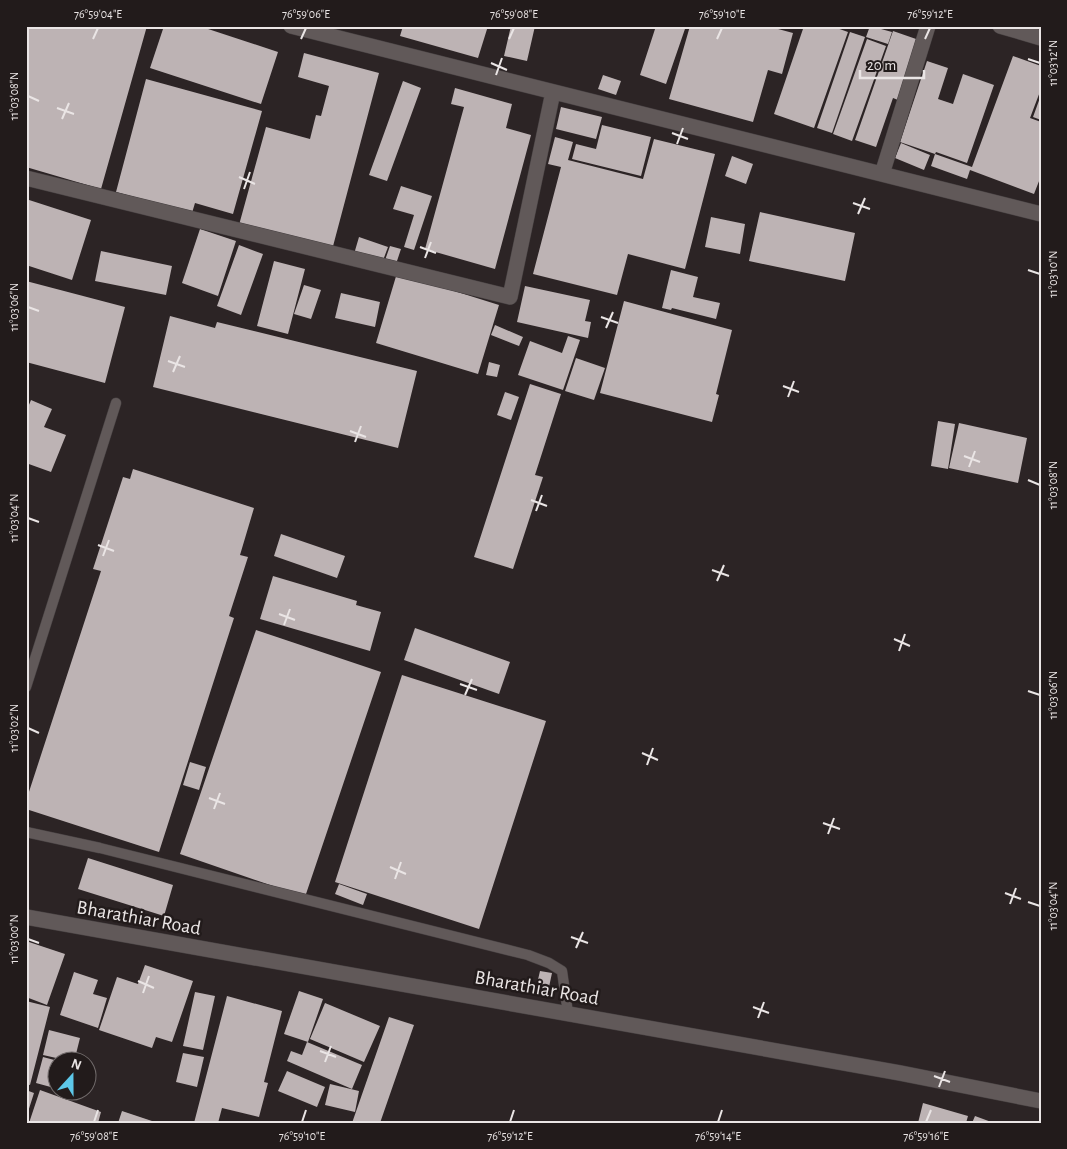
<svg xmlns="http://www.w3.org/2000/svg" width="1067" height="1149" font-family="'Alegreya Sans',sans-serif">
	<rect width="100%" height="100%" fill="#2c2425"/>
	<!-- building -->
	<path fill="#bdb3b4" d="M26,26H147L101,189L26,167Z
		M164,26H199L278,52L261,104L150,68Z
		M403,26H488L478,58L400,36Z
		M511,26H535L527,61L504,56Z
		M656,26H686L666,84L640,75Z
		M690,26H767L793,33L782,74L768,70L753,122L669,99Z
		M804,26H831L848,32L814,128L774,114Z
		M870,26L892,32L888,44L866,37Z
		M893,31L919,40L898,100L893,98L876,147L855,140Z
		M850,32L865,37L832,133L817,128Z
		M867,39L886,46L852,141L833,134Z
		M304,53L379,73L332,250L239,225L266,127L310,139L316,115L321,116L329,86L298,77Z
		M1013,56L1041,66V89L1030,118L1041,122V176L1034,194L970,170L967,179L931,166L935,154L900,142L927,61L948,68L938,99L953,104L963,74L994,85L967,163L936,152L935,154L972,167Z
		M603,75L621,81L616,95L598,89Z
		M146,79L262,111L233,214L195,203L192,213L116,192Z
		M403,81L421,88L387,181L369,175Z
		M455,88L512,104L506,128L531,135L495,269L425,249L464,107L451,104Z
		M1041,95V120L1033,117Z
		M561,107L602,117L596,139L556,129Z
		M602,125L651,137L641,176L572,159L576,144L596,149Z
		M555,137L573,142L568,160L643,179L654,139L715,154L685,269L628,254L617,295L533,274L561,167L548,164Z
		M901,143L930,155L924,170L895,158Z
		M732,156L753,164L746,184L725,176Z
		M401,186L432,196L414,250L404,247L414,215L393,209Z
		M26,199L91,220L72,280L26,265Z
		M760,212L855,233L845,281L749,261Z
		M711,217L745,224L740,254L705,247Z
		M200,229L236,241L218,296L182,283Z
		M359,237L388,247L382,263L354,254Z
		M239,245L263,254L241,315L217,306Z
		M390,246L401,249L395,267L384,263Z
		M101,251L172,266L166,295L95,281Z
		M274,261L305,269L288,334L257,326Z
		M671,270L698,277L693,297L720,303L716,319L672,308L671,310L662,308Z
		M397,273L499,305L478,374L376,343Z
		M26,281L125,307L105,383L26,362Z
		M304,285L321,290L311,319L294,314Z
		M525,286L590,300L585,321L591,322L588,338L517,322Z
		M341,293L380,302L375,327L335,318Z
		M624,301L732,330L716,394L719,395L712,422L600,393Z
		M170,316L215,328L217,322L417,371L398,448L153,387Z
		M495,325L523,337L519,346L491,335Z
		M568,336L580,340L563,390L518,375L530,341L562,353Z
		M576,358L605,368L594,400L565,391Z
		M489,362L500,365L497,377L486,375Z
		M530,384L561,394L535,475L543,477L513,569L474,557Z
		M505,392L519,397L511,420L497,415Z
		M31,400L52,409L44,427L66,435L51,472L26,463V412Z
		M938,421L955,424L948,469L931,466Z
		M959,423L1027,438L1018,483L949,468Z
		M133,469L254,508L240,555L248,557L229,616L234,618L159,852L26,809V801L101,571L93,569L123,477L130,479Z
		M281,534L345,556L337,578L274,556Z
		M273,576L357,601L356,605L381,612L370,651L260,619Z
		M415,628L510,662L499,694L404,660Z
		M256,630L381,672L305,897L180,854Z
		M402,675L546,721L479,929L335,882Z
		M190,762L206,767L199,790L183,785Z
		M88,858L173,885L164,916L78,889Z
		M339,884L367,894L363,905L335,894Z
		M26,941L65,954L47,1005L26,997Z
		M145,965L193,981L172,1042L156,1037L152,1048L99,1030L117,977L138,984Z
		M540,971L552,973L549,987L537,984Z
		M74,972L98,980L93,994L107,998L98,1028L60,1015Z
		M299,991L323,999L308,1042L284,1034Z
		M195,992L215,996L203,1050L183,1046Z
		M227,996L282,1011L264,1082L268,1083L259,1117L222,1108L218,1123H194Z
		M26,1001L50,1007L30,1085L26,1084Z
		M325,1003L380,1026L364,1062L310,1039Z
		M389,1017L414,1025L380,1123H352Z
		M49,1030L80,1038L74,1062L43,1055Z
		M307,1042L362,1065L352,1089L287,1061L291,1051L302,1055Z
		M183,1053L204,1057L197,1087L176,1082Z
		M43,1057L58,1061V1089L36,1083Z
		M287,1071L325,1087L317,1107L278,1091Z
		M330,1084L359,1091L355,1112L325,1105Z
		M26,1090L34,1093L27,1115H26Z
		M40,1090L101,1112L98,1123H29Z
		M923,1103L968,1116L966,1123H918Z
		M122,1111L155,1122V1123H118Z
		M975,1116L994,1123H972Z"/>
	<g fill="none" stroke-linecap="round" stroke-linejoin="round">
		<!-- lane casing -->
		<g stroke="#474142" stroke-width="11">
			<path id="lane" d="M26,687L116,403
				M26,832L100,848L528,955L549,963L562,971L568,1013"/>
		</g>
		<!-- street casing -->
		<g stroke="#474142" stroke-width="16">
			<path id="street" d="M291,26L1041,214
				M1000,26L1041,38
				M882,174L928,26
				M26,178L510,297L553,92"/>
		</g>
		<!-- secondary casing -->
		<g stroke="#474142" stroke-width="16">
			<path id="secondary" d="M26,917L900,1073L1041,1101"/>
		</g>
		<!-- lane -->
		<use href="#lane" stroke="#615959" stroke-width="10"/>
		<!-- street -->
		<use href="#street" stroke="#615959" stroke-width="15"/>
		<!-- secondary -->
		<use href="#secondary" stroke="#615959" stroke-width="15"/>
	</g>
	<!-- ticks -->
	<path fill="none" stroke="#eae5e5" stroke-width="2" d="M93,39L98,28M301,39L306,28M509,39L514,28M717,39L722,28M925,39L930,28M1028,59L1040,63M491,63L507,70M496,75L502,58M28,96L39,101M57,108L74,114M62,119L69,103M672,133L688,139M677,144L683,128M239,177L255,184M244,189L250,172M853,203L870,209M858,214L865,198M420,247L436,253M425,258L431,242M1028,270L1040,274M28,307L39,311M601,317L618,323M606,328L613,312M168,361L185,367M173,372L180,356M783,386L799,392M788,397L794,381M350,431L366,437M355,442L361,426M964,456L980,462M969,467L975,451M1028,480L1040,485M531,500L547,506M536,511L542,495M28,518L39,522M98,545L114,551M103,556L109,540M712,570L729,576M717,581L724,565M279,614L295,620M284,625L290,609M894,639L910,646M899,651L905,634M460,684L477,690M1028,691L1040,695M465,695L472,679M28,728L39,733M642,753L658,760M647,765L653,748M209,798L225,804M214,809L220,793M823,823L840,829M828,834L834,818M390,867L406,874M395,879L401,862M1005,893L1021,899M1028,902L1040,906M1010,904L1016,888M571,937L588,943M28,939L39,943M576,948L583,932M138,981L154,988M143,993L149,976M753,1007L769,1013M758,1018L764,1002M320,1051L336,1057M325,1062L331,1046M934,1076L950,1082M939,1087L945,1071M94,1122L98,1110M302,1122L306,1110M510,1122L514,1110M718,1122L722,1110M926,1122L931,1110"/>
	<g text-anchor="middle" stroke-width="5" stroke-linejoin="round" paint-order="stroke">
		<!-- street labels -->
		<g font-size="20" fill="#eae5e5" stroke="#221b1b">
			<text transform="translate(139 917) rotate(10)" y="7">Bharathiar Road</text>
			<text transform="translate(537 987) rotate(10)" y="7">Bharathiar Road</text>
		</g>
	</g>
	<!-- border -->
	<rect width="1067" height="1149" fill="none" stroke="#221b1b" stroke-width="55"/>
	<!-- north arrow -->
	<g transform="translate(72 1076) rotate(21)"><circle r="24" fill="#221b1b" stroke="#726c6c"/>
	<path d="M0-4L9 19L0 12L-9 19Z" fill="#5dc7e8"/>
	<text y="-8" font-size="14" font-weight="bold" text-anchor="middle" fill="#eae5e5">N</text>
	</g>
	<!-- scale -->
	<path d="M860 70v8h64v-8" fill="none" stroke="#eae5e5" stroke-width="2.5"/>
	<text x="867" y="70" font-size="15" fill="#eae5e5" stroke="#221b1b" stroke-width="4" paint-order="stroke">20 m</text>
	<rect x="28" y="28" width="1012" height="1094" fill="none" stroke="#eae5e5" stroke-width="2"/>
	<g font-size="12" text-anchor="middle" fill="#eae5e5">
		<text x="98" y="18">76°59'04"E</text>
		<text x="306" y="18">76°59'06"E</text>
		<text x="514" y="18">76°59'08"E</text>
		<text x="722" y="18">76°59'10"E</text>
		<text x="930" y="18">76°59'12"E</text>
		<text transform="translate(1053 63) rotate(-90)" y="4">11°03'12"N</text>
		<text transform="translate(14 96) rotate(-90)" y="4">11°03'08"N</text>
		<text transform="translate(1053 274) rotate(-90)" y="4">11°03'10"N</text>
		<text transform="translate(14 307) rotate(-90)" y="4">11°03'06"N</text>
		<text transform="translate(1053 485) rotate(-90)" y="4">11°03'08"N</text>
		<text transform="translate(14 518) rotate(-90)" y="4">11°03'04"N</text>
		<text transform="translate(1053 695) rotate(-90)" y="4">11°03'06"N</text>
		<text transform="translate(14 728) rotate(-90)" y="4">11°03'02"N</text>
		<text transform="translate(1053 906) rotate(-90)" y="4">11°03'04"N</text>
		<text transform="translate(14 939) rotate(-90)" y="4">11°03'00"N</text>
		<text x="94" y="1140">76°59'08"E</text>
		<text x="302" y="1140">76°59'10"E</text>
		<text x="510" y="1140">76°59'12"E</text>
		<text x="718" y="1140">76°59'14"E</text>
		<text x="926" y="1140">76°59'16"E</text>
	</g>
</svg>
